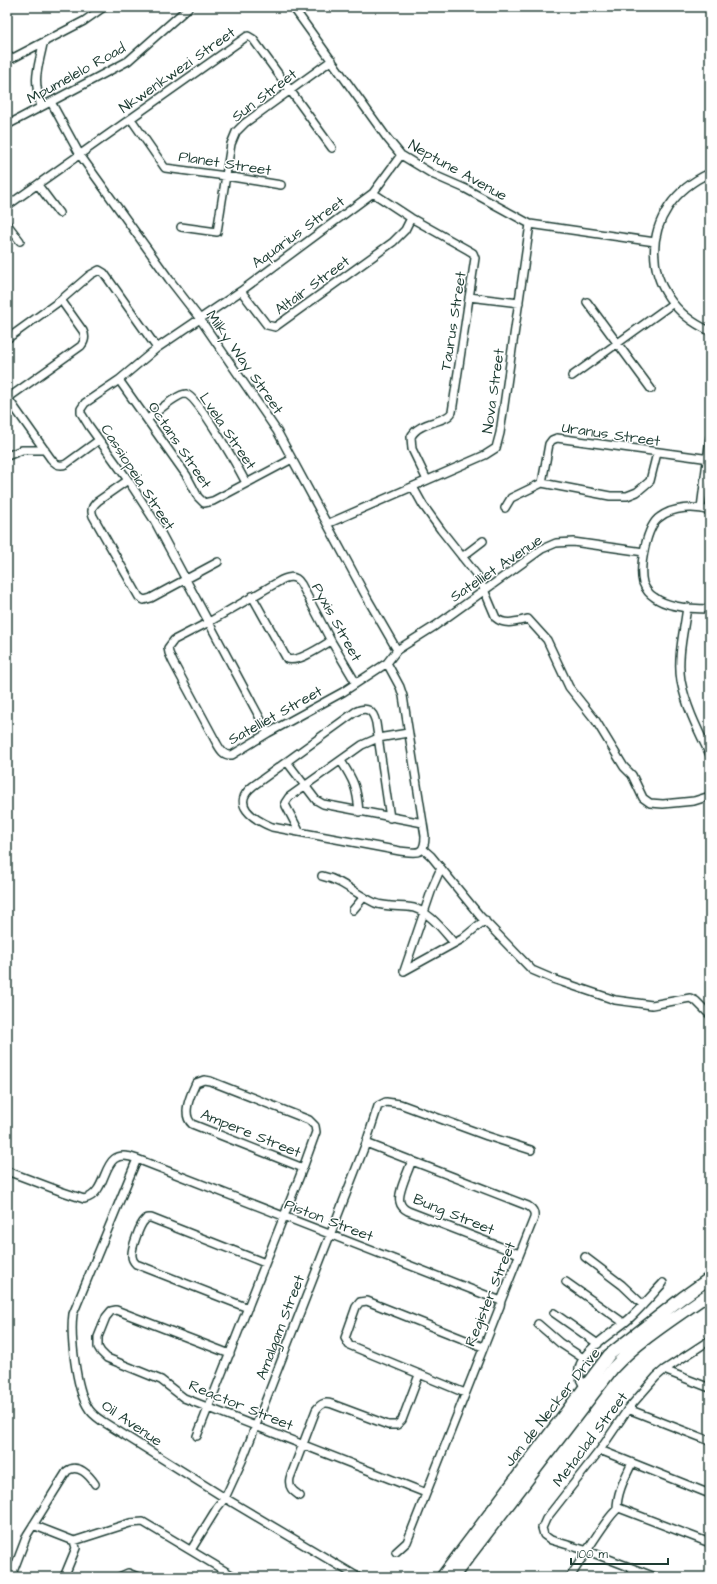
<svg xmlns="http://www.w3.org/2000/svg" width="717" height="1584" font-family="'Architects Daughter',sans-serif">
	<rect width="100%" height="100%" fill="#fff"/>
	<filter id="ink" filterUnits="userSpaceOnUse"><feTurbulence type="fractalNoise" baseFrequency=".025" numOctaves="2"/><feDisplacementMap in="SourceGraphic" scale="8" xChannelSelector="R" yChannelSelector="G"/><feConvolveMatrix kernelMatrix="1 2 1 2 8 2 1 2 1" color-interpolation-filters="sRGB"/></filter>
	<g filter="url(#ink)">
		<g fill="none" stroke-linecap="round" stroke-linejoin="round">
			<!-- street casing -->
			<g stroke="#1f3d34" stroke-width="10">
				<path id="street" d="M293,7L387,138L401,155L434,175L466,189L530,224L655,242
					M13,58L84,21L104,7
					M51,102L80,155L169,279L200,319L277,431L367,598L397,650
					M41,107C33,77 37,73 43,44L45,42
					M131,119L165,168L226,176L281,185
					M7,125L128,61L189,7
					M710,173C636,206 636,298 710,331
					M38,185L59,213
					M373,193L411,218L468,250L473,253L475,258L452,412C447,423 418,421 411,437L412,449L427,480
					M7,206L246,37L248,36L253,39L332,148
					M7,224L20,241
					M181,227L217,232L231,144L236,132L245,123L332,60
					M241,291L267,325L275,327L393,242L405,230L411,218
					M469,297L519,303
					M587,302L651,389
					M7,339L61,300L90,275L99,270L104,273L157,348
					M572,376L672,304
					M119,380L187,476L198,497L204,503L213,501L292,459
					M7,397L51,459C55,464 59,467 66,464L99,440
					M8,398L81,346C85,341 86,337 83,331L61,300
					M148,419C154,414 178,393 186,394C198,397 239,469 246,483
					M7,456L22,450H45
					M128,480L98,501C93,505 90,509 93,516L139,597L144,600L151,598L218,562
					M542,483L549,444L552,440L557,438L710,459
					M542,483L610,496H627L637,492L650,481L657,453
					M413,487L423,505L441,530L479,578L496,618C505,626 518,621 528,619L547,640L569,687L596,721L624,767L632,775L643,798L650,803L663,804L694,801L710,796
					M505,508L511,498L542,483
					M701,508L710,438
					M710,511C695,506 673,507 660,517C646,526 639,568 643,583C645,588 649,594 654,597C668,608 693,609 710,609
					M327,524L485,455L496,448L500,433L530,224
					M462,557L483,541
					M252,596L287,659C298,663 321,647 331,641
					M687,607C684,631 677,657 681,681C686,707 699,732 710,755
					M387,663L400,687L403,696L425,836C425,856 416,853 400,851L272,827C253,819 230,804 253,786L355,712C367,706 373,710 376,723L390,818
					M356,683L331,641L301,584C295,574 286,577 278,582L209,622L174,640L168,648L169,653L173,662L216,742C220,749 223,756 232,755L268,733L343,692L387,663L397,650L435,626L542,549L556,543L573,542L644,552
					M268,733L154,520L128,480L89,426L81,413V409L85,403L119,380L157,348L241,291L373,193L401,155
					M341,761C354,781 357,788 359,812
					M287,762L316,800L323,804L423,823
					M299,831L286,806L285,803L289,797L362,745L378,738L408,733
					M423,849L431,856L480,916L532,970L553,979L615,1000L652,1005L690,998L696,1001L710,1015
					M322,876C342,880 357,895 375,903C385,907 397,906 408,907C427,908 443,930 454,943
					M353,910L364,897
					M404,971L433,886L441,868
					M404,971L462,939L485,920
					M366,1143L528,1206C533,1209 535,1212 534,1218L501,1301L500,1306L407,1542L396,1552
					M412,1160C409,1170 397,1193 400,1202C401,1207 404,1209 408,1211L519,1254
					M7,1171L60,1191L84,1199C112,1193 98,1143 137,1159
					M585,1257L622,1285L643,1305
					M566,1282L624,1323
					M248,1308L136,1264C134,1262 132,1260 132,1256C131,1249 140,1224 145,1220C147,1217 148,1218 151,1218L265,1263
					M554,1313L598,1344
					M538,1324L560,1343L583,1358
					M230,1354L116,1310L111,1311L106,1317L98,1337V1347L101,1352L107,1358L161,1380L184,1398L426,1493
					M664,1370L710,1388
					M585,1387C561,1359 613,1334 629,1319C641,1308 652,1295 663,1283
					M465,1393L349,1345L345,1338L356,1307L360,1302L367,1301L483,1347
					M628,1409L710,1441
					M197,1436L303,1168L316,1132L315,1126L309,1120L210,1081L204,1080L196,1083C191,1094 181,1114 192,1124L303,1168
					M600,1450L710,1494
					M300,1496C293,1491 288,1488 290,1478L316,1410C321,1403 325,1402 332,1404L388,1425H397L402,1420L419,1375
					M617,1509C617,1492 625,1478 632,1463
					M33,1525L74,1541L130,1523L143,1522L235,1577
					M191,1550L217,1508L225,1498L242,1461L366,1143L378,1106L386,1102L400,1104L487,1136L531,1150
					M11,1577L27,1535L67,1471C78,1463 89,1475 95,1484
					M64,1577L76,1548L74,1541
					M119,1577L128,1573L138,1577
					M358,1577L225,1498L102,1421C96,1417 90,1412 87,1406C76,1387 70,1336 73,1314L137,1159L501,1301
					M570,1577C579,1564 609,1513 619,1508L710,1543
					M629,1577L633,1569
					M655,1577L588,1551L551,1540L544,1535L542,1528L546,1519L600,1450L628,1409L656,1377L664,1370L710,1340"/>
			</g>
			<!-- secondary casing -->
			<g stroke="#1f3d34" stroke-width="14">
				<path id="secondary" d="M442,1577L609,1355L682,1298L710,1278
					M453,1577L613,1368C640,1339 678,1316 710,1293"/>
			</g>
			<!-- street -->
			<use href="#street" stroke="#fff" stroke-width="7"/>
			<!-- secondary -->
			<use href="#secondary" stroke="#fff" stroke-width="11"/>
		</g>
	</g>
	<g text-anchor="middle" stroke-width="3" stroke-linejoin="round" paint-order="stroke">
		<!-- street labels -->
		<g font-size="15" fill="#1f3d34" stroke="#fff">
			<text transform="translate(177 70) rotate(-35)" y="5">Nkwenkwezi Street</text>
			<text transform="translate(76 73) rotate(-29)" y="5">Mpumelelo Road</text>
			<text transform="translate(264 95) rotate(-37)" y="5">Sun Street</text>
			<text transform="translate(225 163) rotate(9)" y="5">Planet Street</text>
			<text transform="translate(458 170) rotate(29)" y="5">Neptune Avenue</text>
			<text transform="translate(298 232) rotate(-36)" y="5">Aquarius Street</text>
			<text transform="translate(312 285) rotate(-36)" y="5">Altair Street</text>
			<text transform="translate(453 321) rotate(-81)" y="5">Taurus Street</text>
			<text transform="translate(245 362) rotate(55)" y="5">Milky Way Street</text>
			<text transform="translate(493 391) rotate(-82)" y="5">Nova Street</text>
			<text transform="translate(228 431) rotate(56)" y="5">Lvela Street</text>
			<text transform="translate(611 434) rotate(8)" y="5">Uranus Street</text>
			<text transform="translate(180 445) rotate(56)" y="5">Octans Street</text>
			<text transform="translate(138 477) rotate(57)" y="5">Cassiopeia Street</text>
			<text transform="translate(496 568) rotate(-34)" y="5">Satelliet Avenue</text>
			<text transform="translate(337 622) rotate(61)" y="5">Pyxis Street</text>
			<text transform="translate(275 715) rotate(-29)" y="5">Satelliet Street</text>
			<text transform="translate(251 1133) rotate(22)" y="5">Ampere Street</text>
			<text transform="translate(454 1214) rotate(22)" y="5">Bung Street</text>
			<text transform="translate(329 1220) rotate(21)" y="5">Piston Street</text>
			<text transform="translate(490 1294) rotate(-68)" y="5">Register Street</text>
			<text transform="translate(280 1327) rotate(-69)" y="5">Amalgam Street</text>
			<text transform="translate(241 1405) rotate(22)" y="5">Reactor Street</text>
			<text transform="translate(552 1407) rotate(-52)" y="5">Jan de Necker Drive</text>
			<text transform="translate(132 1423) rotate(34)" y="5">Oil Avenue</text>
			<text transform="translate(590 1439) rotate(-53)" y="5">Metaclad Street</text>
		</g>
	</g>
	<!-- margin -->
	<rect width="717" height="1584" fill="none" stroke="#fff" stroke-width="24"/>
	<rect x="12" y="12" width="693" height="1560" fill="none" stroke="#1f3d34" stroke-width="1.5" filter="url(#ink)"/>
	<!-- scale -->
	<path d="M571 1558v6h97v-6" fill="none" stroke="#1f3d34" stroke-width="2"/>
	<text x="577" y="1558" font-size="12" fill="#1f3d34" stroke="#ffffff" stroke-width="3" paint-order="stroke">100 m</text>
</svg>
